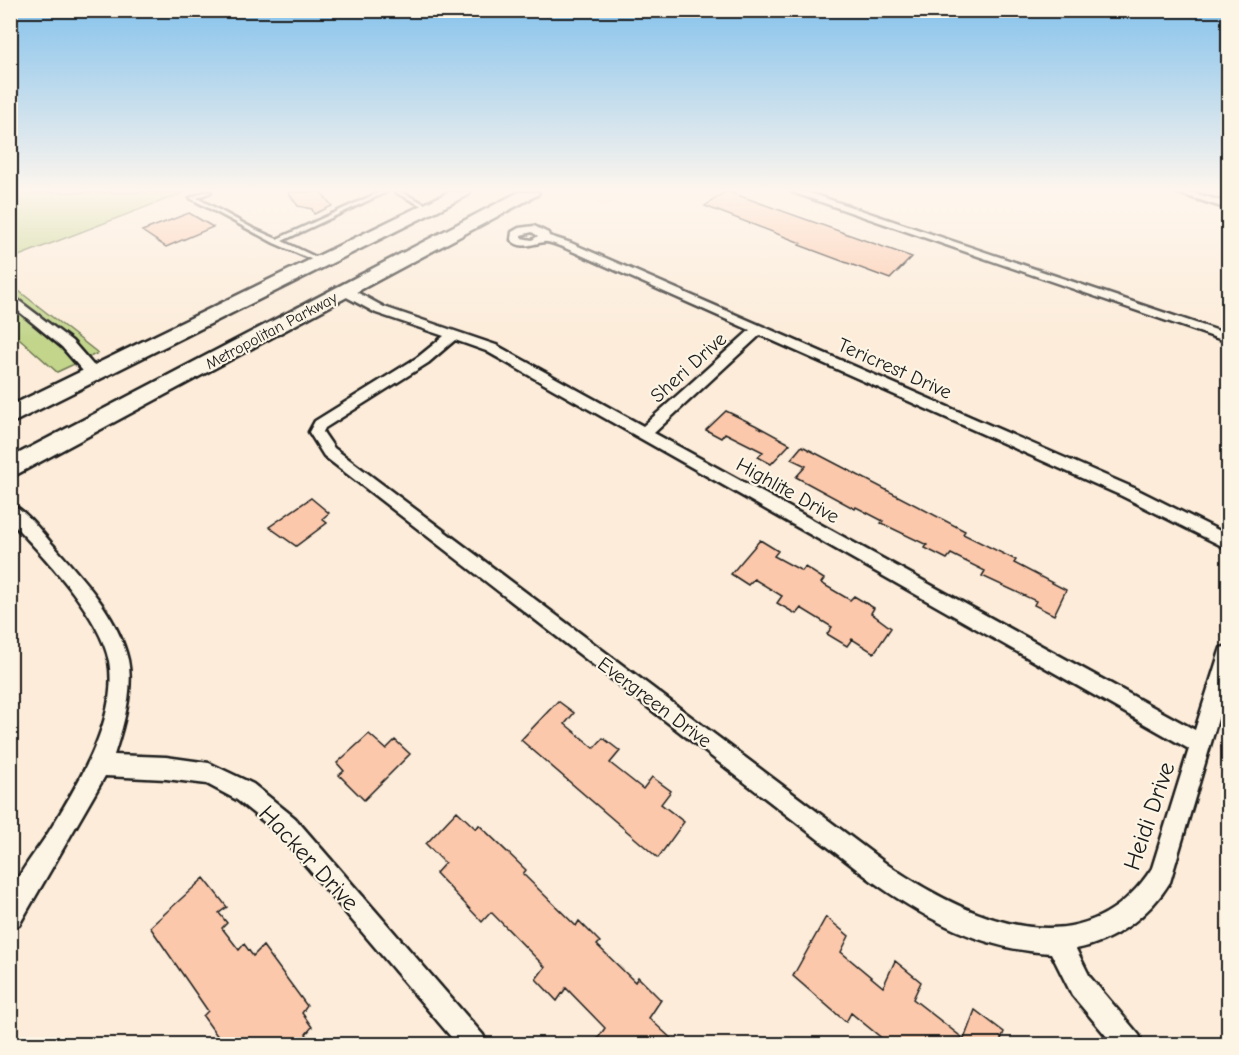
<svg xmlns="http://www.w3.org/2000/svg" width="1239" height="1055" font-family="'Comic Neue',sans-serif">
	<rect width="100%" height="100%" fill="#fcecd9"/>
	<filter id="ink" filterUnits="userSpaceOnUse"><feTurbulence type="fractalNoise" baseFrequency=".0167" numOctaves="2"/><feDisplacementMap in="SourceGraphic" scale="12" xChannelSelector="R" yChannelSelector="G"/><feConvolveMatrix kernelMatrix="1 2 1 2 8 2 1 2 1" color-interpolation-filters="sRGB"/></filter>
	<g filter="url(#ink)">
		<!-- built -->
		<path fill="#fce1cb" d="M566,192H632L605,208Z"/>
		<!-- green -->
		<path fill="#c2d58b" stroke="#6f7854" stroke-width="1.5" d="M11,192H185L11,259Z
			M10,284L98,353L57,372L11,331Z"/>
		<!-- building -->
		<path fill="#fbc8ab" stroke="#1c1c1c" stroke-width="1.5" d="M288,192H321L332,206L314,214L312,209L298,206Z
			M725,192H729L912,257L890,279L799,245L801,243L705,206Z
			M189,213L213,227L166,247L142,231Z
			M726,411L755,425L790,444L771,464L758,457L763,452L725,433L721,438L706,430Z
			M802,446L965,531L963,534L1016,560L1014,563L1066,590L1054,615L1034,605L1036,601L982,576L985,571L951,554L947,559L925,548L927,545L881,523L883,521L856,507L855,509L796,477L806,466L791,459Z
			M311,498L329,513L322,519L327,523L296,546L269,527Z
			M760,540L778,551L774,556L802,571L805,567L824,579L821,583L850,600L854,596L874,608L871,613L891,628L874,653L852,639L847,646L827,634L832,627L801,608L796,614L777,603L782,596L754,579L748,585L731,574Z
			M558,701L574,713L565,724L594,748L603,738L620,751L610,763L643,789L652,777L671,791L661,804L684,822L658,858L521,740Z
			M369,734L386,749L395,740L410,754L364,800L339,775L344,771L337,763Z
			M457,811L476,829L479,825L526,870L523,874L576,926L579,921L600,942L597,945L635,982L638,977L661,1000L649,1018L677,1044H594L605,1028L566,988L557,1001L536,979L545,967L491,912L482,922L436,873L445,863L426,844Z
			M204,878L227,907L219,913L227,923L222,928L239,950L244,944L253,956L263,946L307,1006L302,1013L312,1027L306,1034L314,1044H223L203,1016L208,1011L150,927Z
			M826,917L849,936L841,952L883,987L895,961L921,982L913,999L964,1039L975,1010L1004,1032L999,1044H889L851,1013L846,1022L793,976Z"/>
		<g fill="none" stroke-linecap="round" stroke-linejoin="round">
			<!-- service casing -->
			<g stroke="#1c1c1c" stroke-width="5">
				<path id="service" d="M204,192H211L197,198L252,228L277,239L380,192H386L282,241L324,261V263L322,264L274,243L190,198Z
					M395,192H401L433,208L428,209Z"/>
			</g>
			<!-- minor casing -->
			<g stroke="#1c1c1c" stroke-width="5">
				<path id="minor" d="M792,192H807L1228,334V342Z
					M1175,192H1191L1228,203V209Z
					M534,226L548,233L549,236L571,243L1134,488L1228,535V549L1122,496L760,335L654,433L1195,730L1219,654L1221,648L1228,646V685L1170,882C1150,915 1114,942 1076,949L1090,977L1139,1035L1143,1044H1113L1072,995L1051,953C983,950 927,920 872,881L324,456L309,432L315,421L418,357L444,336L376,313L341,294V288H349L384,307L496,345L643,426L750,330L563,247C558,246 549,241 544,242C531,244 522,250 511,240L512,232L519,228ZM532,232L538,236L532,240L521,238V235ZM455,340L486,351L1189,749L1152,868C1084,973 968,919 888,865L334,448L323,432L325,428L428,363Z
					M10,294L72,341L99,372L101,375L99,378H89L62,347L10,304Z
					M10,504C24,508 43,534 53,545C82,578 118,616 128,660C134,690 123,727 114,755L166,757L209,763L253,784L295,818L483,1035L487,1044H457L279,834L237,800L207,784L166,779L105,776L19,925L10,928C10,917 8,901 11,892C20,870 38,850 50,830C78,784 119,718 109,661C100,615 43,555 10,521Z"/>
			</g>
			<!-- primary casing -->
			<g stroke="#1c1c1c" stroke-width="5">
				<path id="primary" d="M449,192H470L468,195L10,424V406Z
					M519,192H539L537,195L10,478V458Z"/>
			</g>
			<!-- service -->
			<use href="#service" fill="#fcf5e5" fill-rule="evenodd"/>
			<!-- minor -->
			<use href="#minor" fill="#fcf5e5" fill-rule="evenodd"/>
			<!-- primary -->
			<use href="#primary" fill="#fcf5e5" fill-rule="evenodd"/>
		</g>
	</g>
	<!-- sky -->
	<linearGradient id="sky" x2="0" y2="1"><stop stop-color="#85c2ec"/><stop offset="0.56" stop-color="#fef6ee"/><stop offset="1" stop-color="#fef6ee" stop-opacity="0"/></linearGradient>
	<rect width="1239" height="340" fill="url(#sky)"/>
	<g text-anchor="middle" stroke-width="4.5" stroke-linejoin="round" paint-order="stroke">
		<!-- far-street labels -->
		<g font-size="16" fill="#1c1c1c" stroke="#fcf5e5">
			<text transform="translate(271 330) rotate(-28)" y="6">Metropolitan Parkway</text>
		</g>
		<!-- street labels -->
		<g font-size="20" fill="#1c1c1c" stroke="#fcf5e5">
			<text transform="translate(688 367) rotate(-42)" y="7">Sheri Drive</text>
			<text transform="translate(895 368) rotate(24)" y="7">Tericrest Drive</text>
			<text transform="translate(788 490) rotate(29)" y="7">Highlite Drive</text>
			<text transform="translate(655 702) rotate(37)" y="7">Evergreen Drive</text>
		</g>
		<!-- near-street labels -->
		<g font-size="24" fill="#1c1c1c" stroke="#fcf5e5">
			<text transform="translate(1149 816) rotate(-71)" y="8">Heidi Drive</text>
			<text transform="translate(309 858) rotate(47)" y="8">Hacker Drive</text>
		</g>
	</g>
	<!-- margin -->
	<rect width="1239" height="1055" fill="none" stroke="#fcf5e5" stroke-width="36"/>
	<rect x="18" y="18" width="1203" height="1019" fill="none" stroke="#1c1c1c" stroke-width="2" filter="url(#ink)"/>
</svg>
